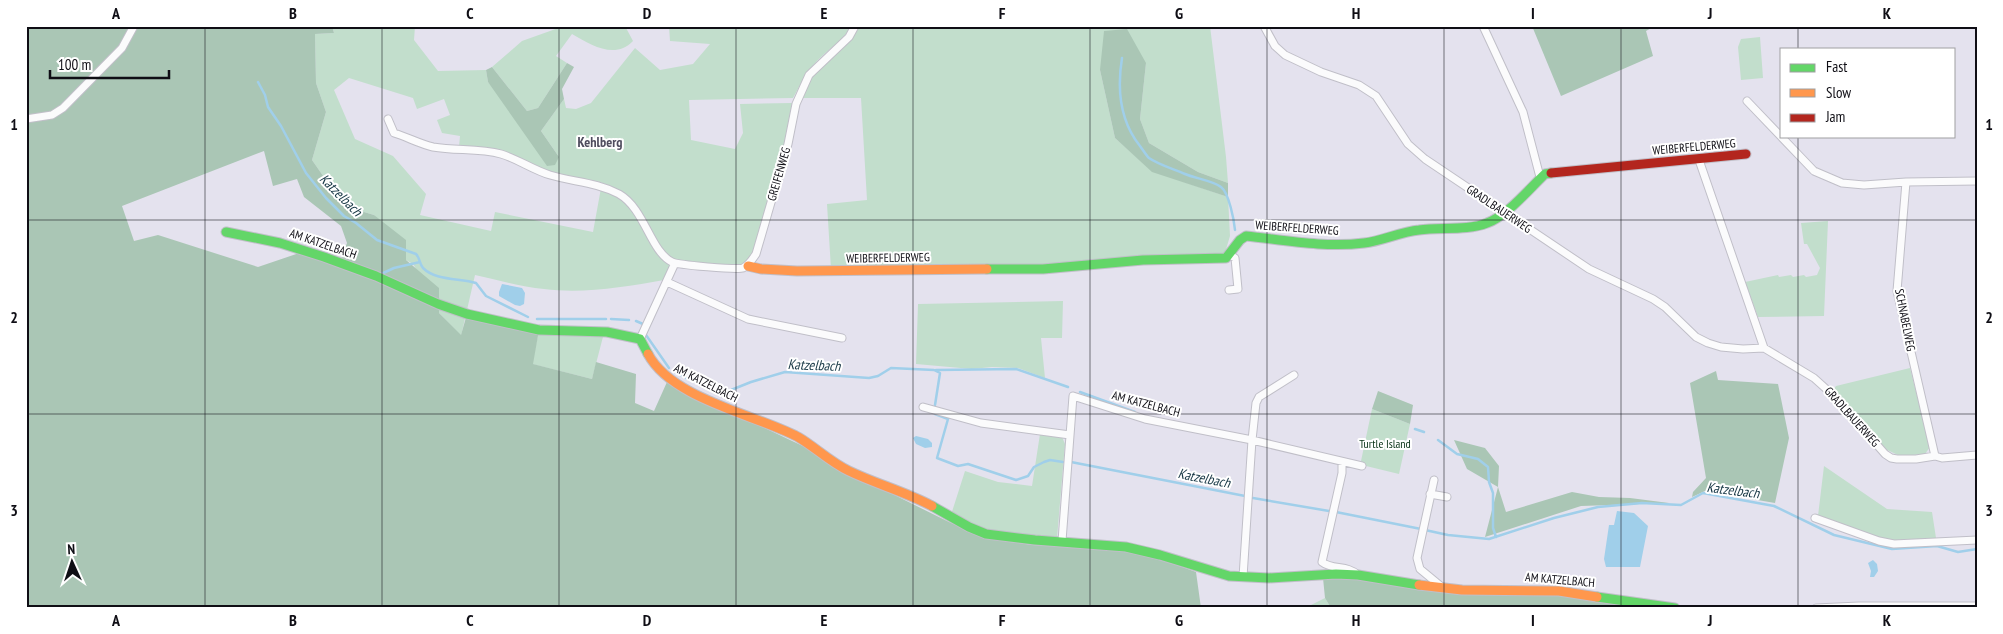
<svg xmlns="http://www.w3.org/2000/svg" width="2003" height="634" font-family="'PT Sans Narrow',sans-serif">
	<rect width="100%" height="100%" fill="#e4e2ee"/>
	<!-- green -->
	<path fill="#c2decc" d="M332,26H415L414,40L438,71L486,70L488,82L559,157L541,131L564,99L566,108L576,109L591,103L635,48L660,70L693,64L710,44L670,41L669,26H851C844,41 828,49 817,61C807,72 800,85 793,98L689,100L691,140L735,149L743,133L740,104L792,103L784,147L752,256L747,263L740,267C728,266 678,263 672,259C654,246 650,221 636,205C607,174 581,182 545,171C530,167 518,156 504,151C489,146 474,147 459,147L460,136L442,133L437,120L450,115L444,99L417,109L413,98L349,78L334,90L355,139L393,156L426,194L420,215L491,231L495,212L593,232L601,188L616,195L631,208L671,265L664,280C625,287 583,294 544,289C521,287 498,280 475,275L461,336L439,313L438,304L413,264L406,260L374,215L344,206L312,160L326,112L316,83L315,34L334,33Z
		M564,26H625L633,41C615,60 591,45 572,34L556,56L567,63L538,108L527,111L492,67L522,41Z
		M860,26H1210L1226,157L1228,183L1198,172L1149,143L1140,119L1146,63L1100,70L1115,138L1152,171L1228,197L1230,236L1224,256L1087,264L831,269L827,204L867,200L861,98H801L813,76L851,40Z
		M1760,37L1763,78L1741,80L1738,47L1741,39Z
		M1828,221L1824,316L1758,317L1745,282L1778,275L1779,277L1791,275L1793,277L1804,275L1806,277L1817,275L1820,268L1807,244H1804L1801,223Z
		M1063,301L1062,338H1041L1045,378L1018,368L992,367L972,369L916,364L918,304Z
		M539,330L604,333L592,379L532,364Z
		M1910,368L1930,447L1925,454L1900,456L1883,448L1833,390L1836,386Z
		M1372,409L1410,424L1399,474L1366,466L1361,461Z
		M1040,434L1062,437L1065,444L1057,538L996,533L950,518L965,471L998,482L1032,486Z
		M1824,466L1887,509L1932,512L1936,538L1897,541L1878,537L1818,516Z
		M1325,598L1331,608H1305Z"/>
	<!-- forest -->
	<path fill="#aac6b5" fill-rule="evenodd" d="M26,26H332L334,33L315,34L316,83L326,112L312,160L344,206L374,215L406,240V260L439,288V313L461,335L467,314L539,330L533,364L592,379L596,362L636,374L635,403L654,411L667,382L807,448L854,475L949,522L985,538L1032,545L1105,548L1155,557L1196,572L1201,608H26ZM264,151L273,186L297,179L304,197L341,226L347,243L341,259L311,249L258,267L158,235L134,241L122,206Z
		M1532,26H1655L1646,31L1653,56L1561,96Z
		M1127,29L1146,63L1140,119L1149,143L1198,172L1228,183V197L1152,172L1115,138L1100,70L1104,31Z
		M567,63L574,67L562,89L564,99L541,131L559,157L555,165L547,166L488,82L486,70L492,67L527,111L538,108Z
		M1716,371L1718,380L1778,384L1789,438L1775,503L1705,491L1692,497L1693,492L1706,478L1690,383Z
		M1378,391L1413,405L1410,424L1372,409Z
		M1454,440L1485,448L1499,466L1498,487L1506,512L1572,492L1599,497L1630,498L1669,503L1581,506L1485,537L1498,487L1467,469Z
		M1323,578H1354L1568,594L1647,608H1331L1325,598Z"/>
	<!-- water -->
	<path fill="#a0cfea" d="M502,284L522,288L525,293L524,304L520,306L515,305L499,296V292Z
		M916,436L928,439L932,443V447L925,448L916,444L913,438Z
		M1617,511L1634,513L1648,526L1640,567H1606L1604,559L1609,525H1614Z
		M1873,560L1877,564L1878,571L1874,577H1870L1871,571L1868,563Z"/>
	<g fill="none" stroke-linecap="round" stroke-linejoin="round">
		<!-- stream -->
		<path stroke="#a0cfea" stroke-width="2.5" d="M1122,58C1117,89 1120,121 1140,146C1143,150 1146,155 1149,158C1159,165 1174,169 1185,174C1194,178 1214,181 1221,187C1229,193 1234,220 1235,230
			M258,82L265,95L268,107L281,126L306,173L326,198L344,216L356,223L377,240L416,254C420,258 419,263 423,268C436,281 460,278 476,283L486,296L528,317
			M379,275L394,268L420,262
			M537,319H606
			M611,319L629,320
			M636,321L643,324
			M646,335L669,368
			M936,370L1016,369L1068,387
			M673,371L688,379
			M696,382L717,391L731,390L751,382L785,372L869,378L878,376L891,368L934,370L940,373L935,405
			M1080,392L1135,412
			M935,414L948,419L937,458L958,466L968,464L1016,480L1028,476L1034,467L1044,462L1050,460L1063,462
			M1415,429L1424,432
			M1438,440L1457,454L1478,459L1488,467L1489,482L1493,493V528L1496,537
			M1071,462L1245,496
			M1253,498L1329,511
			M1336,512L1421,529
			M1425,530L1448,535L1489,539L1554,518L1598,507L1642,503L1681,505L1703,493L1774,506L1834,535L1892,549L1937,546L1958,552L1977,549"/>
		<!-- street casing -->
		<g stroke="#c0bfc8" stroke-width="9">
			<path id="street" d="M1264,26L1275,46L1285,55L1321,72L1359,85L1376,96L1408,144L1425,159L1589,269L1653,299L1665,307L1696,337L1708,343L1721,347L1743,349L1764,348L1814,378L1834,396L1885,454L1891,458L1897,459H1916L1935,456L1942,458L1977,455
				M1483,26L1523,112L1540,177
				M1747,101L1814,171L1842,183L1864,185L1906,182L1977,181
				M26,119L52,115L63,108L122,48L134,26
				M388,119L394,133C407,137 420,144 433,147C456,151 479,148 501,154C518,159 533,170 550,175C573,182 596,182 619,194C645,209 650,251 672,262C678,265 737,270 743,268C749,265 752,260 756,254L788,144L796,104L809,75L849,37L855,26
				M1699,160L1764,348
				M1906,182L1897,291L1935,456
				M667,282L748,319L842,338
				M1229,290L1238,289L1235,258L1230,255
				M640,339L675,263
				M1294,375L1259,397L1256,403L1252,440L1362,466
				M923,407L981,423L1070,435
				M1342,463V473L1322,562C1332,570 1348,565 1358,575
				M1434,480L1417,558L1420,569L1443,588
				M1430,494L1447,497
				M1815,518L1879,541L1894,544L1977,540
				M1062,541L1073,396L1145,419L1252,440L1243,577
				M1816,608L1859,606H1977"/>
		</g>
		<!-- fast casing -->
		<g stroke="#c0bfc8" stroke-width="11">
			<path id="fast" d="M226,232L280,243L324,257L376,276L438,304L467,314L539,330L607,332L640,339L648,354
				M987,269H1043L1143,260L1226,258L1240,240L1246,236C1284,240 1325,248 1364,243C1382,241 1400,232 1419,230C1441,227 1467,231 1487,223C1507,216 1529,189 1545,174L1551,173
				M932,506L969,527L986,534L1035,540L1126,547L1160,555L1229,576L1269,578L1336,574L1358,575L1419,585
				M1597,597L1675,608"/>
		</g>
		<!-- slow casing -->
		<g stroke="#c0bfc8" stroke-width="11">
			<path id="slow" d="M748,266L761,269L797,271L987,269
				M648,354C672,399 754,414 798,437C815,447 830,462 849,471C876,484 906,492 932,506
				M1419,585L1462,590L1559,591L1597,597"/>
		</g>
		<!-- jam casing -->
		<g stroke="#c0bfc8" stroke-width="11">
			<path id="jam" d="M1551,173L1746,154"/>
		</g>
		<!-- street -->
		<use href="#street" stroke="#fbfbfc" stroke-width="7"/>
		<!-- fast -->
		<use href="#fast" stroke="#63d668" stroke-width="9"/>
		<!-- slow -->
		<use href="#slow" stroke="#ff974d" stroke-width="9"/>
		<!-- jam -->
		<use href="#jam" stroke="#b3261e" stroke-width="9"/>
	</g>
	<!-- grid -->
	<path fill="none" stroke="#0f0e15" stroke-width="1" stroke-opacity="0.55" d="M205,26V608M382,26V608M559,26V608M736,26V608M913,26V608M1090,26V608M1267,26V608M1444,26V608M1621,26V608M1798,26V49M1798,136V608M26,220H1977M26,414H1977"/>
	<g text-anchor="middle" stroke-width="4" stroke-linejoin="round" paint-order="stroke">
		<!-- street labels -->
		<g font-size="12" fill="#0f0e15" stroke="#fff">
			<text transform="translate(1694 147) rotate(-5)" y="4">WEIBERFELDERWEG</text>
			<text transform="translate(779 174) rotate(-74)" y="4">GREIFENWEG</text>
			<text transform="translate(1499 209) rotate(34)" y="4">GRADLBAUERWEG</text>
			<text transform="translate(1297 228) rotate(4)" y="4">WEIBERFELDERWEG</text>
			<text transform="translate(323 244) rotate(19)" y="4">AM KATZELBACH</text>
			<text transform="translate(888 258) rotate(-1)" y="4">WEIBERFELDERWEG</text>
			<text transform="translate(1905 320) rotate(79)" y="4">SCHNABELWEG</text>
			<text transform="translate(706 383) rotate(27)" y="4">AM KATZELBACH</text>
			<text transform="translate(1146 404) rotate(15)" y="4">AM KATZELBACH</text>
			<text transform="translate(1852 417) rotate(48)" y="4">GRADLBAUERWEG</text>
			<text transform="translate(1560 580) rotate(5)" y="4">AM KATZELBACH</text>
		</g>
		<!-- park labels -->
		<g font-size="12" fill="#083216" stroke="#fff">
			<text x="1385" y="448">Turtle Island</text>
		</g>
		<!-- neighbourhood labels -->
		<g font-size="14" font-weight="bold" fill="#4f4c5e" stroke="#fff">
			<text x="600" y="147">Kehlberg</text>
		</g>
		<!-- water labels -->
		<g font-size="14" font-style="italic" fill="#163644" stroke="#fff">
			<text transform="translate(341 195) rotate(45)" y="5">Katzelbach</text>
			<text transform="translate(814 365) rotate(2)" y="5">Katzelbach</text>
			<text transform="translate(1204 478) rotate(11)" y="5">Katzelbach</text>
			<text transform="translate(1733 490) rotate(7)" y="5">Katzelbach</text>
		</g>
	</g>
	<!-- border -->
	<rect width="2003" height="634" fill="none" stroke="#ffffff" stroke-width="55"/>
	<!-- legend -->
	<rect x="1780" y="48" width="175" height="90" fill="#ffffff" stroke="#9f9fa1"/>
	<rect x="1790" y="64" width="25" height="8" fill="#63d668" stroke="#9f9fa1"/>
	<text x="1826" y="72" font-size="15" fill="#0f0e15">Fast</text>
	<rect x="1790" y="89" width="25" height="8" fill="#ff974d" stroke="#9f9fa1"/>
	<text x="1826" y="98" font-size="15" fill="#0f0e15">Slow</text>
	<rect x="1790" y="114" width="25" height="8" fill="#b3261e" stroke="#9f9fa1"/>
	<text x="1826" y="122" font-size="15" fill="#0f0e15">Jam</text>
	<!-- north arrow -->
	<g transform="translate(72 562) rotate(357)" stroke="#ffffff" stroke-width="4" paint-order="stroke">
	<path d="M0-4L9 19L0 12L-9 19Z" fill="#0f0e15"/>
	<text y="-8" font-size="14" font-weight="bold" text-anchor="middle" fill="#0f0e15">N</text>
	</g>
	<!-- scale -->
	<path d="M50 70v8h119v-8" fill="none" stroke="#0f0e15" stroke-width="2.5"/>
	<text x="58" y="70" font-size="15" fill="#0f0e15" stroke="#ffffff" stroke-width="4" paint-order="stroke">100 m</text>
	<rect x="28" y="28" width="1948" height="578" fill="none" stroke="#0f0e15" stroke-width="2"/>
	<g font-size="16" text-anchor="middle" font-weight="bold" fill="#0f0e15">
		<text x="116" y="19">A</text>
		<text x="293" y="19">B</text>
		<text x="470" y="19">C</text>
		<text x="647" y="19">D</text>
		<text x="824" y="19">E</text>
		<text x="1002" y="19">F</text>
		<text x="1179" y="19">G</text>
		<text x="1356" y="19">H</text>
		<text x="1533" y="19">I</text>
		<text x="1710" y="19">J</text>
		<text x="1887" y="19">K</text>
		<text x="14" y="130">1</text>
		<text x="1989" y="130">1</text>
		<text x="14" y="323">2</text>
		<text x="1989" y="323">2</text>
		<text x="14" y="516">3</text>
		<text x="1989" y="516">3</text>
		<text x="116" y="626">A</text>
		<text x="293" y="626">B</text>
		<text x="470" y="626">C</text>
		<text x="647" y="626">D</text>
		<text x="824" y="626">E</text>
		<text x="1002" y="626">F</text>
		<text x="1179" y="626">G</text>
		<text x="1356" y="626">H</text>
		<text x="1533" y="626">I</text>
		<text x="1710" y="626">J</text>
		<text x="1887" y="626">K</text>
	</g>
</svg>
